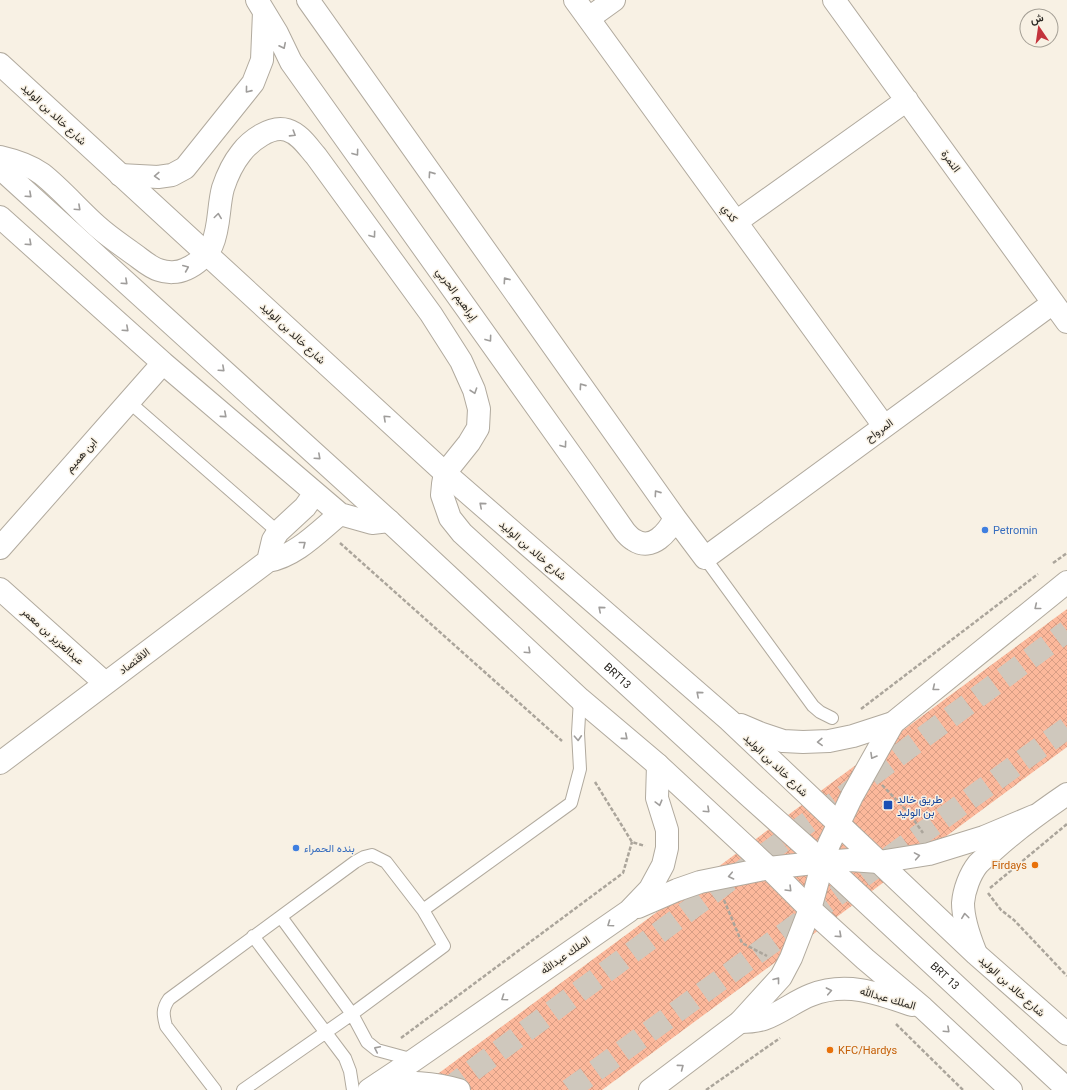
<svg xmlns="http://www.w3.org/2000/svg" width="1067" height="1090" font-family="Roboto,Vazirmatn,sans-serif">
	<defs>
		<pattern id="building-cross-hatch" width="8" height="8" patternUnits="userSpaceOnUse"><rect width="8" height="8" fill="#fcb89b"/><path d="M0 0l8 8M0 8l8-8" fill="none" stroke="#d89e85"/></pattern>
	</defs>
	<rect width="100%" height="100%" fill="#f8f1e4"/>
	<!-- building -->
	<path fill="url(#building-cross-hatch)" d="M1067,609V747L602,1090H416Z"/>
	<g fill="none" stroke-linecap="round" stroke-linejoin="round">
		<!-- highway-tunnel -->
		<path stroke="#cfc8bd" stroke-width="22" stroke-dasharray="22 11" stroke-linecap="butt" d="M446,1090L1067,631
			M569,1090L1067,728"/>
		<!-- lane casing -->
		<g stroke="#b1aa9e" stroke-width="14">
			<path id="lane" d="M128,401L278,532
				M705,558L813,706L820,712L832,718
				M423,910L571,803L580,769L578,733L580,699
				M281,917L352,1014L367,1042L377,1050L414,1060
				M253,936L345,1058L350,1071L353,1090
				M215,1090L166,1026C163,1015 162,1009 169,999L355,862L364,857L372,855L386,862L423,910L444,946L352,1014L243,1090"/>
		</g>
		<!-- street casing -->
		<g stroke="#b1aa9e" stroke-width="24">
			<path id="street" d="M257,0L277,33L291,62L583,472L625,532C627,534 630,538 634,540C652,552 668,532 675,518
				M308,0L675,518L705,558L1053,303
				M575,0L884,426
				M834,0L1067,322
				M589,18L614,0
				M120,175L158,177L172,175L185,168L253,83L262,60L264,12
				M0,217L163,363L340,514L372,523L389,521
				M736,222L907,100
				M0,548L163,363
				M268,561L273,540L278,532L305,507L315,493
				M0,589L105,683
				M0,763L268,561C296,556 318,532 340,514"/>
		</g>
		<!-- secondary casing -->
		<g stroke="#b1aa9e" stroke-width="24">
			<g id="secondary">
				<path d="M0,64L445,473L729,720L976,954L1067,1034"/>
				<path id="s1" d="M0,157C13,160 31,166 42,174C61,189 79,210 97,226C108,236 120,244 131,252C140,258 149,267 159,270C167,273 178,273 186,269C196,265 207,255 212,245C220,227 218,206 223,188C227,176 233,163 241,153C250,141 271,125 287,130C300,134 308,147 316,156L431,314L461,361L474,390L479,409L478,428L469,443L445,473L443,484L442,495L450,518L462,533L749,796L823,862L1067,1089"/>
				<path d="M0,168L389,521L580,699L658,765L769,868L810,909L865,959L923,1008L1011,1090"/>
				<path d="M741,725L762,734L783,741L803,742L829,741L853,736L893,723L1067,582"/>
				<path d="M638,907L677,890L700,882L769,868L823,862L850,860L879,862L929,854L984,837L1034,816"/>
				<path d="M975,951C969,936 963,919 963,903C964,890 970,874 978,864C983,859 989,854 994,850C1017,829 1042,811 1067,794"/>
				<path d="M740,1022C748,1022 757,1021 764,1019C781,1013 795,1001 811,995C846,981 878,993 912,1005"/>
				<path d="M380,1083C408,1082 432,1082 459,1090"/>
				<path d="M369,1090L414,1060L629,911L650,889L663,865L667,848V830L657,798L658,765"/>
				<path d="M650,1090L740,1022L781,977L791,958L810,909L823,862L829,844L852,796L893,723"/>
			</g>
		</g>
		<!-- path -->
		<path stroke="#aba59b" stroke-width="2.5" stroke-dasharray="4 2" stroke-linecap="butt" d="M340,543L562,741
			M1053,563L1067,553
			M861,709L1038,574
			M595,782L632,842L645,846
			M882,785L909,813L923,833
			M990,888L1067,824
			M988,893L1001,910L1014,920L1067,976
			M724,900L742,943L767,956
			M896,1024L963,1090
			M401,1038L623,873L632,842
			M706,1090L780,1038"/>
		<!-- lane -->
		<use href="#lane" stroke="#fff" stroke-width="12"/>
		<!-- street -->
		<use href="#street" stroke="#fff" stroke-width="22"/>
		<!-- secondary -->
		<use href="#secondary" stroke="#fff" stroke-width="22"/>
	</g>
	<!-- one-way arrows -->
	<defs><path id="oneway-chevron" d="M-2-3.5L2.5 0L-2 3.5" fill="none" stroke-width="1.6" stroke-linecap="round" stroke-linejoin="round"/></defs>
	<g stroke="#9f9d9b">
		<use href="#oneway-chevron" transform="translate(283 46) rotate(64)"/>
		<use href="#oneway-chevron" transform="translate(248 90) rotate(129)"/>
		<use href="#oneway-chevron" transform="translate(293 134) rotate(32)"/>
		<use href="#oneway-chevron" transform="translate(356 153) rotate(54)"/>
		<use href="#oneway-chevron" transform="translate(431 174) rotate(-125)"/>
		<use href="#oneway-chevron" transform="translate(157 176) rotate(178)"/>
		<use href="#oneway-chevron" transform="translate(29 195) rotate(42)"/>
		<use href="#oneway-chevron" transform="translate(78 208) rotate(43)"/>
		<use href="#oneway-chevron" transform="translate(218 216) rotate(-82)"/>
		<use href="#oneway-chevron" transform="translate(373 235) rotate(54)"/>
		<use href="#oneway-chevron" transform="translate(29 243) rotate(42)"/>
		<use href="#oneway-chevron" transform="translate(186 268) rotate(-23)"/>
		<use href="#oneway-chevron" transform="translate(506 280) rotate(-125)"/>
		<use href="#oneway-chevron" transform="translate(125 282) rotate(42)"/>
		<use href="#oneway-chevron" transform="translate(126 329) rotate(42)"/>
		<use href="#oneway-chevron" transform="translate(489 339) rotate(54)"/>
		<use href="#oneway-chevron" transform="translate(222 369) rotate(42)"/>
		<use href="#oneway-chevron" transform="translate(582 386) rotate(-125)"/>
		<use href="#oneway-chevron" transform="translate(474 391) rotate(71)"/>
		<use href="#oneway-chevron" transform="translate(224 415) rotate(41)"/>
		<use href="#oneway-chevron" transform="translate(386 418) rotate(-137)"/>
		<use href="#oneway-chevron" transform="translate(564 445) rotate(54)"/>
		<use href="#oneway-chevron" transform="translate(318 457) rotate(42)"/>
		<use href="#oneway-chevron" transform="translate(657 493) rotate(-125)"/>
		<use href="#oneway-chevron" transform="translate(482 505) rotate(-139)"/>
		<use href="#oneway-chevron" transform="translate(303 544) rotate(-38)"/>
		<use href="#oneway-chevron" transform="translate(1037 607) rotate(141)"/>
		<use href="#oneway-chevron" transform="translate(601 609) rotate(-139)"/>
		<use href="#oneway-chevron" transform="translate(528 651) rotate(43)"/>
		<use href="#oneway-chevron" transform="translate(935 688) rotate(141)"/>
		<use href="#oneway-chevron" transform="translate(699 694) rotate(-139)"/>
		<use href="#oneway-chevron" transform="translate(625 737) rotate(40)"/>
		<use href="#oneway-chevron" transform="translate(578 738) rotate(87)"/>
		<use href="#oneway-chevron" transform="translate(820 742) rotate(178)"/>
		<use href="#oneway-chevron" transform="translate(873 756) rotate(120)"/>
		<use href="#oneway-chevron" transform="translate(659 803) rotate(75)"/>
		<use href="#oneway-chevron" transform="translate(707 810) rotate(43)"/>
		<use href="#oneway-chevron" transform="translate(917 856) rotate(-10)"/>
		<use href="#oneway-chevron" transform="translate(731 876) rotate(168)"/>
		<use href="#oneway-chevron" transform="translate(789 889) rotate(45)"/>
		<use href="#oneway-chevron" transform="translate(965 916) rotate(-97)"/>
		<use href="#oneway-chevron" transform="translate(610 924) rotate(145)"/>
		<use href="#oneway-chevron" transform="translate(839 935) rotate(42)"/>
		<use href="#oneway-chevron" transform="translate(777 980) rotate(-52)"/>
		<use href="#oneway-chevron" transform="translate(829 991) rotate(-11)"/>
		<use href="#oneway-chevron" transform="translate(504 998) rotate(145)"/>
		<use href="#oneway-chevron" transform="translate(947 1030) rotate(43)"/>
		<use href="#oneway-chevron" transform="translate(377 1049) rotate(-154)"/>
		<use href="#oneway-chevron" transform="translate(681 1067) rotate(-37)"/>
	</g>
	<!-- markers -->
	<g fill="#3f7fe0" stroke="#f8f1e4" stroke-width="1.5">
		<circle cx="985" cy="530" r="4"/>
		<circle cx="296" cy="848" r="4"/>
	</g>
	<rect fill="#1a4fb4" stroke="#f8f1e4" stroke-width="1.5" x="883" y="800" width="10" height="10" rx="2"/>
	<g fill="#e8710a" stroke="#f8f1e4" stroke-width="1.5">
		<circle cx="1035" cy="865" r="4"/>
		<circle cx="830" cy="1050" r="4"/>
	</g>
	<g text-anchor="middle" stroke-width="3" stroke-linejoin="round" paint-order="stroke">
		<!-- street labels -->
		<g font-size="11" fill="#292621" stroke="#f8f1e4">
			<text transform="translate(54 114) rotate(43)" y="4">شارع خالد بن الوليد</text>
			<text transform="translate(951 161) rotate(54)" y="4">النمرة</text>
			<text transform="translate(730 213) rotate(54)" y="4">كدي</text>
			<text transform="translate(457 294) rotate(54)" y="4">إبراهيم الحربي</text>
			<text transform="translate(293 333) rotate(43)" y="4">شارع خالد بن الوليد</text>
			<text transform="translate(879 430) rotate(-36)" y="4">المرواح</text>
			<text transform="translate(81 455) rotate(-49)" y="4">ابن هميم</text>
			<text transform="translate(533 550) rotate(41)" y="4">شارع خالد بن الوليد</text>
			<text transform="translate(53 636) rotate(42)" y="4">عبدالعزيز بن معمر</text>
			<text transform="translate(134 661) rotate(-37)" y="4">الاقتصاد</text>
			<text dy="4" stroke="none"><textPath href="#s1" startOffset="1107">BRT13</textPath></text>
			<text transform="translate(776 765) rotate(44)" y="4">شارع خالد بن الوليد</text>
			<text transform="translate(565 955) rotate(-35)" y="4">الملك عبدالله</text>
			<text dy="4" stroke="none"><textPath href="#s1" startOffset="1551">BRT 13</textPath></text>
			<text transform="translate(1012 986) rotate(42)" y="4">شارع خالد بن الوليد</text>
			<text transform="translate(888 998) rotate(16)" y="4">الملك عبدالله</text>
		</g>
		<!-- shop labels -->
		<g font-size="11" fill="#366cbe" stroke="#f8f1e4" text-anchor="start">
			<text x="993" y="534">Petromin</text>
			<text x="304" y="852">بنده الحمراء</text>
		</g>
		<!-- transit labels -->
		<g font-size="11" fill="#164399" stroke="#f8f1e4" text-anchor="start">
			<text x="897" y="803">طريق خالد<tspan x="897" dy="13">بن الوليد</tspan></text>
		</g>
		<!-- food labels -->
		<g font-size="11" fill="#c56008" stroke="#f8f1e4" text-anchor="end">
			<text x="1027" y="869">Firdays</text>
			<text x="838" y="1054" text-anchor="start">KFC/Hardys</text>
		</g>
	</g>
	<!-- north arrow -->
	<g transform="translate(1039 28) rotate(347)"><circle r="19" fill="#f8f1e4" stroke="#a5a096"/>
	<path d="M0-3L7 15L0 10L-7 15Z" fill="#c3333c"/>
	<text y="-6" font-size="11" font-weight="bold" text-anchor="middle" fill="#292621">ش</text>
	</g>
</svg>
